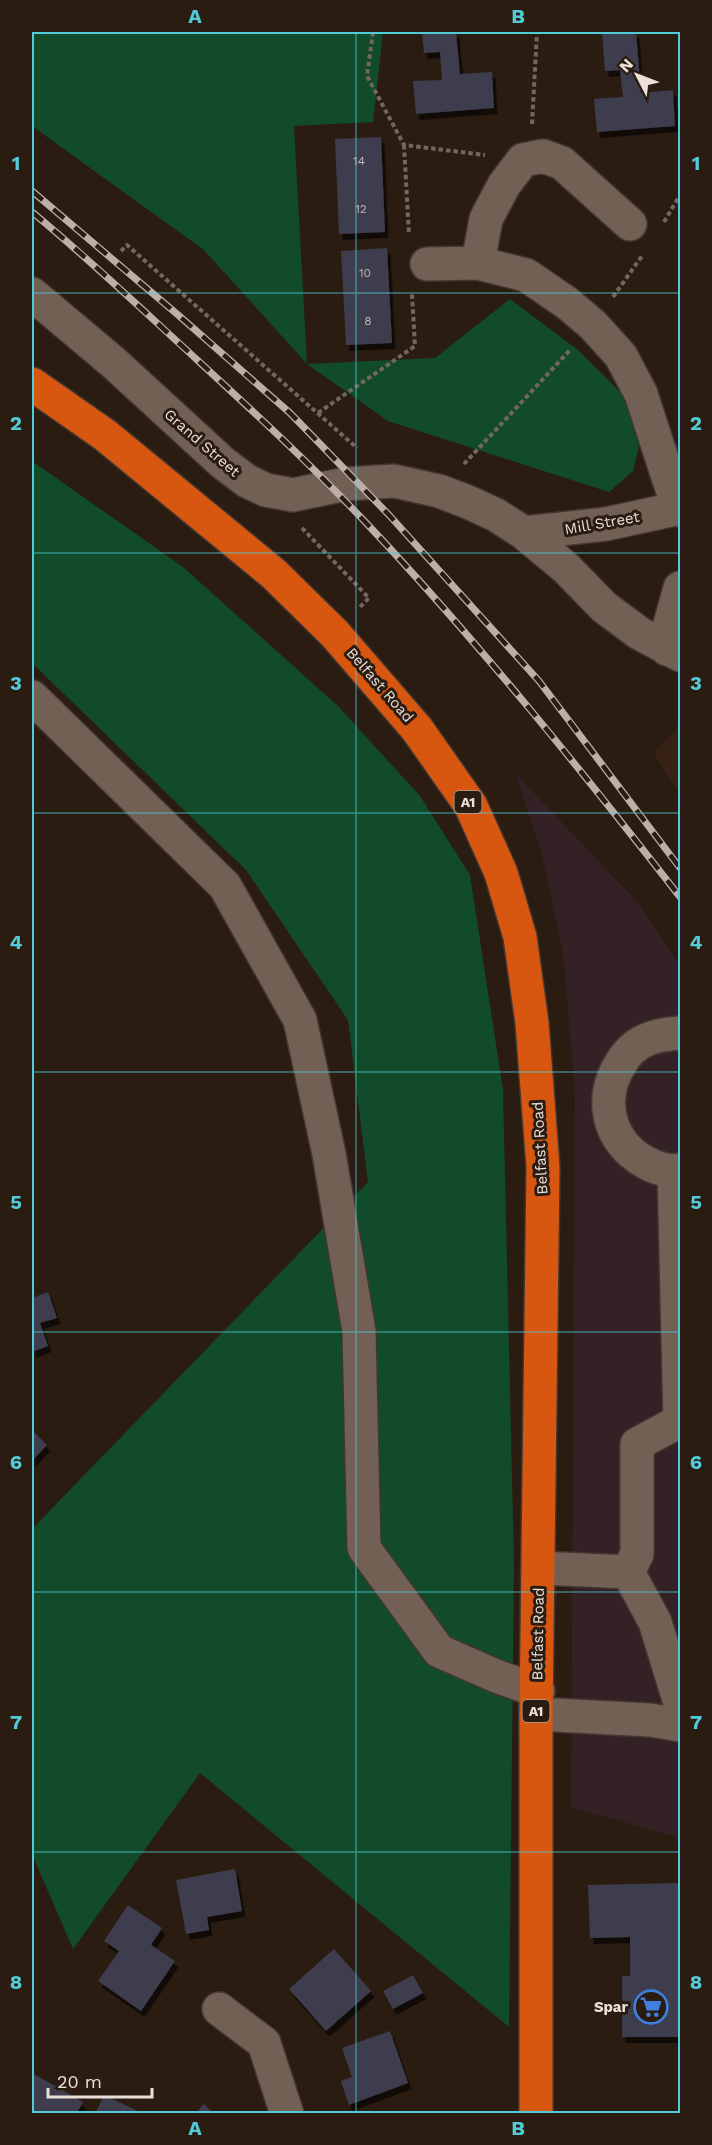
<svg xmlns="http://www.w3.org/2000/svg" width="712" height="2145" font-family="'Work Sans',sans-serif">
	<defs>
		<filter id="shadow"><feDropShadow dx="3.5" dy="6" stdDeviation="0" flood-color="#0009"/></filter>
	</defs>
	<rect width="100%" height="100%" fill="#2b1c12"/>
	<!-- commercial -->
	<path fill="#342125" d="M515,773L640,905L680,967V1838L571,1807L575,1093L563,952L541,850Z"/>
	<!-- built -->
	<path fill="#372215" d="M680,725V795L654,753Z"/>
	<!-- green -->
	<path fill="#114b29" d="M32,32H383L373,122L294,126L307,364L435,358L510,299L578,350L626,398L642,432L633,471L609,492L388,421L307,364L204,250L32,126Z
		M32,461L183,567L338,706L420,796L470,875L503,1090L514,1564L509,2027L200,1773L73,1949L32,1854V1529L368,1182L348,1020L246,870L32,663Z"/>
	<!-- building -->
	<path fill="#3e3c4d" filter="url(#shadow)" d="M422,32H456L460,74L492,72L494,108L416,114L413,81L442,80L440,52L424,53Z
		M602,32H636L641,93L673,90L675,126L597,132L594,99L623,97L620,70L605,71Z
		M381,137L385,232L339,234L335,139Z
		M387,248L392,343L346,345L341,251Z
		M48,1292L57,1318L40,1323L48,1346L32,1352V1298Z
		M32,1430L47,1445L32,1461Z
		M235,1869L242,1911L207,1917L209,1930L186,1934L176,1880Z
		M680,1883V2037H622V1976H630V1937L590,1938L588,1885Z
		M128,1905L162,1928L151,1945L175,1961L141,2011L98,1981L119,1951L104,1941Z
		M334,1949L371,1991L326,2031L289,1989Z
		M413,1975L423,1993L393,2009L383,1991Z
		M390,2031L408,2083L349,2105L341,2081L352,2077L342,2048Z
		M32,2073L83,2102L76,2114H32Z
		M104,2095L144,2114H95Z
		M204,2104L214,2114H195Z"/>
	<g fill="none" stroke-linecap="round" stroke-linejoin="round">
		<!-- minor casing -->
		<g stroke="#423631" stroke-width="36">
			<path id="minor" d="M478,263L486,219L504,185L523,160L543,156L562,163L630,224
				M427,264L478,263L526,275L567,303L593,325L621,356L641,394L669,480L680,510
				M32,294L114,363L223,463L247,481L266,490L293,495L346,484L394,481L439,491L468,502L496,515L524,533L566,568L604,607L639,633L680,655
				M524,533L606,524L680,508
				M667,649L670,624L680,588
				M32,697L225,886L300,1020L329,1154L359,1331L364,1548L439,1651L496,1676L538,1691
				M680,1033C668,1034 656,1035 644,1041C635,1045 626,1054 621,1063C598,1098 608,1142 645,1162C655,1168 669,1172 680,1170
				M674,1171L680,1420
				M539,1568L628,1572L637,1554V1444L680,1421
				M628,1572L655,1622L680,1703
				M536,1714L650,1720L680,1725
				M219,2009L264,2043L287,2114"/>
		</g>
		<!-- highway casing -->
		<g stroke="#423631" stroke-width="36">
			<path id="highway" d="M32,384L105,435L274,574L335,634L417,729L471,806L501,873L520,937L532,1023L543,1167L536,1714V2114"/>
		</g>
		<!-- path -->
		<path stroke="#73665d" stroke-width="4" stroke-dasharray="4.5 3" stroke-linecap="butt" d="M373,32L367,76L404,145L485,155
			M532,124L537,32
			M404,145L409,235
			M664,222L680,195
			M121,251L127,245L357,448
			M613,297L642,256
			M318,413L415,346L412,294
			M464,464L571,349
			M302,528L369,598L358,609"/>
		<!-- minor -->
		<use href="#minor" stroke="#726055" stroke-width="33"/>
		<!-- highway -->
		<use href="#highway" stroke="#d85710" stroke-width="33"/>
		<!-- rail casing -->
		<g stroke="#bbafa8" stroke-width="7">
			<path id="rail" d="M32,191L177,314L290,413L389,515L539,681L680,868
				M32,212C83,254 132,300 181,345C245,404 309,462 369,526C479,643 582,771 680,897"/>
		</g>
		<!-- rail -->
		<use href="#rail" stroke="#2b1c12" stroke-width="4.5" stroke-dasharray="14" stroke-linecap="butt"/>
	</g>
	<!-- grid -->
	<path fill="none" stroke="#52cbd9" stroke-width="1.5" stroke-opacity="0.55" d="M356,32V2114M32,293H680M32,553H680M32,813H680M32,1072H680M32,1332H680M32,1592H680M32,1852H680"/>
	<!-- icons -->
	<defs>
		<g id="supermarket-ring" transform="scale(1.725)"><circle r="9.5" fill="#2b1c12" stroke="#3f7fe0" stroke-width="1.5"/><path d="M-6-5.5h2.5l.6 2H6L4.5 2H-2.5L-4.4-4H-6ZM-1.5 3.2a1.3 1.3 0 1 0 .1 0ZM3 3.2a1.3 1.3 0 1 0 .1 0Z" fill="#3f7fe0"/></g>
	</defs>
	<g fill-rule="evenodd">
		<use href="#supermarket-ring" x="651" y="2007"/>
	</g>
	<g text-anchor="middle" stroke-width="6" stroke-linejoin="round" paint-order="stroke">
		<!-- number labels -->
		<g font-size="12" fill="#bfb6b6">
			<text x="359" y="165">14</text>
			<text x="361" y="213">12</text>
			<text x="365" y="277">10</text>
			<text x="368" y="325">8</text>
		</g>
		<!-- shield labels -->
		<g fill="#2b1c12" stroke="#b1a49d" stroke-width="1.5">
			<rect x="454.5" y="791" width="27" height="22" rx="4.5"/>
			<rect x="522.5" y="1700" width="27" height="22" rx="4.5"/>
		</g>
		<g font-size="14" font-weight="bold" fill="#eadfd9">
			<text x="468" y="807">A1</text>
			<text x="536" y="1716">A1</text>
		</g>
		<!-- street labels -->
		<g font-size="15" fill="#eadfd9" stroke="#2b1c12">
			<text transform="translate(202 443) rotate(41)" y="5">Grand Street</text>
			<text transform="translate(602 523) rotate(-10)" y="5">Mill Street</text>
			<text transform="translate(380 685) rotate(49)" y="5">Belfast Road</text>
			<text transform="translate(540 1148) rotate(-93)" y="5">Belfast Road</text>
			<text transform="translate(538 1634) rotate(-89)" y="5">Belfast Road</text>
		</g>
		<!-- poi labels -->
		<g font-size="15" font-weight="bold" fill="#eadfd9" stroke="#2b1c12" text-anchor="end">
			<text x="628" y="2012">Spar</text>
		</g>
	</g>
	<!-- border -->
	<rect width="712" height="2145" fill="none" stroke="#2b1c12" stroke-width="66"/>
	<!-- north arrow -->
	<g transform="translate(637 75) rotate(312)" stroke="#2b1c12" stroke-width="4.5" paint-order="stroke">
	<path d="M0-4.5L10 22L0 15L-10 22Z" fill="#eadfd9"/>
	<text y="-9" font-size="16" font-weight="bold" text-anchor="middle" fill="#eadfd9">N</text>
	</g>
	<!-- scale -->
	<path d="M48 2088v9h104v-9" fill="none" stroke="#eadfd9" stroke-width="3"/>
	<text x="57" y="2088" font-size="18" fill="#eadfd9" stroke="#2b1c12" stroke-width="4.5" paint-order="stroke">20 m</text>
	<rect x="33" y="33" width="646" height="2079" fill="none" stroke="#52cbd9" stroke-width="2"/>
	<g font-size="20" text-anchor="middle" font-weight="bold" fill="#52cbd9">
		<text x="195" y="23">A</text>
		<text x="518" y="23">B</text>
		<text x="16" y="170">1</text>
		<text x="696" y="170">1</text>
		<text x="16" y="430">2</text>
		<text x="696" y="430">2</text>
		<text x="16" y="690">3</text>
		<text x="696" y="690">3</text>
		<text x="16" y="949">4</text>
		<text x="696" y="949">4</text>
		<text x="16" y="1209">5</text>
		<text x="696" y="1209">5</text>
		<text x="16" y="1469">6</text>
		<text x="696" y="1469">6</text>
		<text x="16" y="1729">7</text>
		<text x="696" y="1729">7</text>
		<text x="16" y="1989">8</text>
		<text x="696" y="1989">8</text>
		<text x="195" y="2135">A</text>
		<text x="518" y="2135">B</text>
	</g>
</svg>
